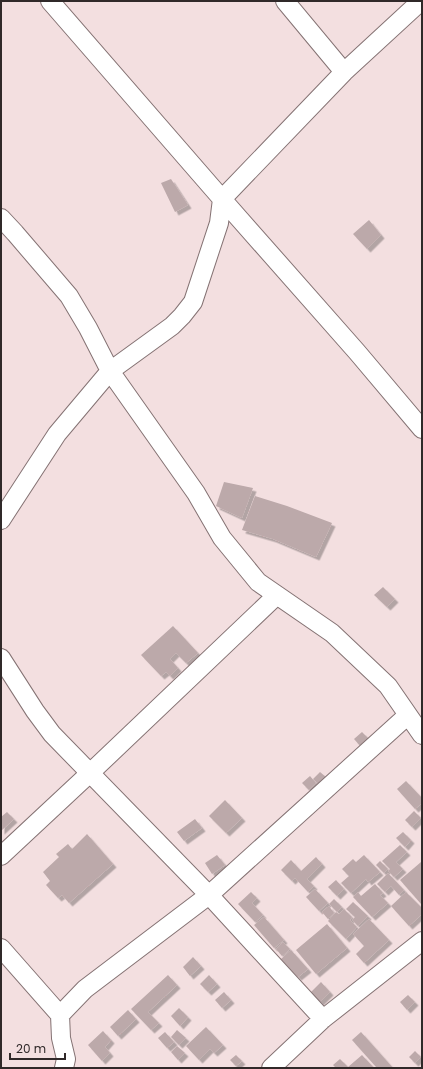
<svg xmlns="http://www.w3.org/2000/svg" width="423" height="1069" font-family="Poppins,sans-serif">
	<defs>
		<filter id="shadow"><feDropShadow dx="3.5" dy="3.5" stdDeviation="0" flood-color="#0004"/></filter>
	</defs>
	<rect width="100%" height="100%" fill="#f3dfe0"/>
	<!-- building -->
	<path fill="#bca9aa" filter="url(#shadow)" d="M171,179L188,205L175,212L161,183Z
		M369,220L381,235L367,249L353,234Z
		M224,482L253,488L242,518L216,506Z
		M255,496L287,506L332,523L316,557L273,539L242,530Z
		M383,587L395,599L387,607L374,595Z
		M173,626L198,653L186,663L176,653L170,659L178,668L170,676L166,672L161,676L141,655Z
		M362,732L369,739L361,747L354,739Z
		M320,772L326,777L319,785L313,779Z
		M310,776L316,783L309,790L302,783Z
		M406,781L422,798V803L415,809L397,789Z
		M225,800L242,818L226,833L209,816Z
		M414,811L421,818L412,827L405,820Z
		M7,812L14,819L1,831V817Z
		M195,819L202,828L184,841L177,832Z
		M403,832L411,840L405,847L396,838Z
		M87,834L113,864L69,903L62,895L58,898L46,885L50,881L43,872L59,857L56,854L68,844L72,849Z
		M400,845L407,852L396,862L403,869L394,877L388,871L390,869L382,861Z
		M217,855L225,865L212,874L205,863Z
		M364,855L380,872L368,882L366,879L351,893L341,883L349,876L342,869L353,859L356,862Z
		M316,857L322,864L307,879L314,886L308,892L295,878L292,881L281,870L291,860L301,871Z
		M380,861L388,869L384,873L376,865Z
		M421,862L422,863V905L400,880Z
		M388,873L404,890L399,895L391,886L385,892L377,884Z
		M336,880L344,889L337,896L328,887Z
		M375,884L383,893L380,895L388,903L372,917L353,897L358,892L361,896Z
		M315,889L328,903L319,911L306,897Z
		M251,892L257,898L252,903L263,915L255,922L238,904Z
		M406,892L422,908V914L409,926L391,906Z
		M334,899L342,907L337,912L329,904Z
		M353,902L368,916L358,926L352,920L355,917L346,909Z
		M329,906L334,913L328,919L322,912Z
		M344,909L352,917L350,920L357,927L346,939L328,921L336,912L339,914Z
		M264,917L284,940L274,948L254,925Z
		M369,919L389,940L364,963L356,954L364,946L353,934Z
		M327,924L347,948L316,974L296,950Z
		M283,942L290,949L282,956L276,949Z
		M291,950L308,969L298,977L281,959Z
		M193,957L201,966L190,976L183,967Z
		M168,975L177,985L148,1012L159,1023L151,1030L131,1009Z
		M209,975L217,984L208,992L200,984Z
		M321,982L330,992L320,1002L311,992Z
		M224,992L231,1000L222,1008L215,1000Z
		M408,995L415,1002L407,1010L400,1002Z
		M179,1008L188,1017L180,1026L171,1016Z
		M128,1010L136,1019L118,1036L110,1027Z
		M206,1027L223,1045L214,1053L210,1049L199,1060L186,1046Z
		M177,1030L186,1038L179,1045L171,1037Z
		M103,1031L111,1040L105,1047L110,1053L102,1061L88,1045Z
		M165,1032L174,1042L167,1048L158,1038Z
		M361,1032L393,1068H377L352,1040Z
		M177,1046L185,1053L178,1060L171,1052Z
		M415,1051L421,1057L415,1063L409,1057Z
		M236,1055L242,1061L236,1066L230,1060Z
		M362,1055L374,1068H336L333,1065L340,1059L348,1067Z"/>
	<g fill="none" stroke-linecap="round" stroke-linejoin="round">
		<!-- minor casing -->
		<g stroke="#847273" stroke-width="20">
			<path id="minor" d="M50,1L222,199L357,352L422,429
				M285,1L344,72
				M1,218L15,233L69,296L88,328L110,371L196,493L222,538L258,582L332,633L388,686L422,735
				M1,520L57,434L110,371L172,326L182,316L193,302L219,223L222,199L344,72L421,1
				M1,658L35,711L52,734L209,895L323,1019
				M1,856L90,773L277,595
				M1,948L60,1015L61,1038L66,1059L64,1068
				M60,1015L85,989L209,895L408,715
				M271,1068L323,1019L422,941"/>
		</g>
		<!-- minor -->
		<use href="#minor" stroke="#fff" stroke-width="18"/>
	</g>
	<!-- border -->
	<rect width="423" height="1069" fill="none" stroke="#302929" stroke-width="4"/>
	<!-- scale -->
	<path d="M10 1053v6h55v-6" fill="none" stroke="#302929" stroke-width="2"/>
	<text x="16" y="1053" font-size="12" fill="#302929" stroke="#f3dfe0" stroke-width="3" paint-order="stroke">20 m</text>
</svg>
